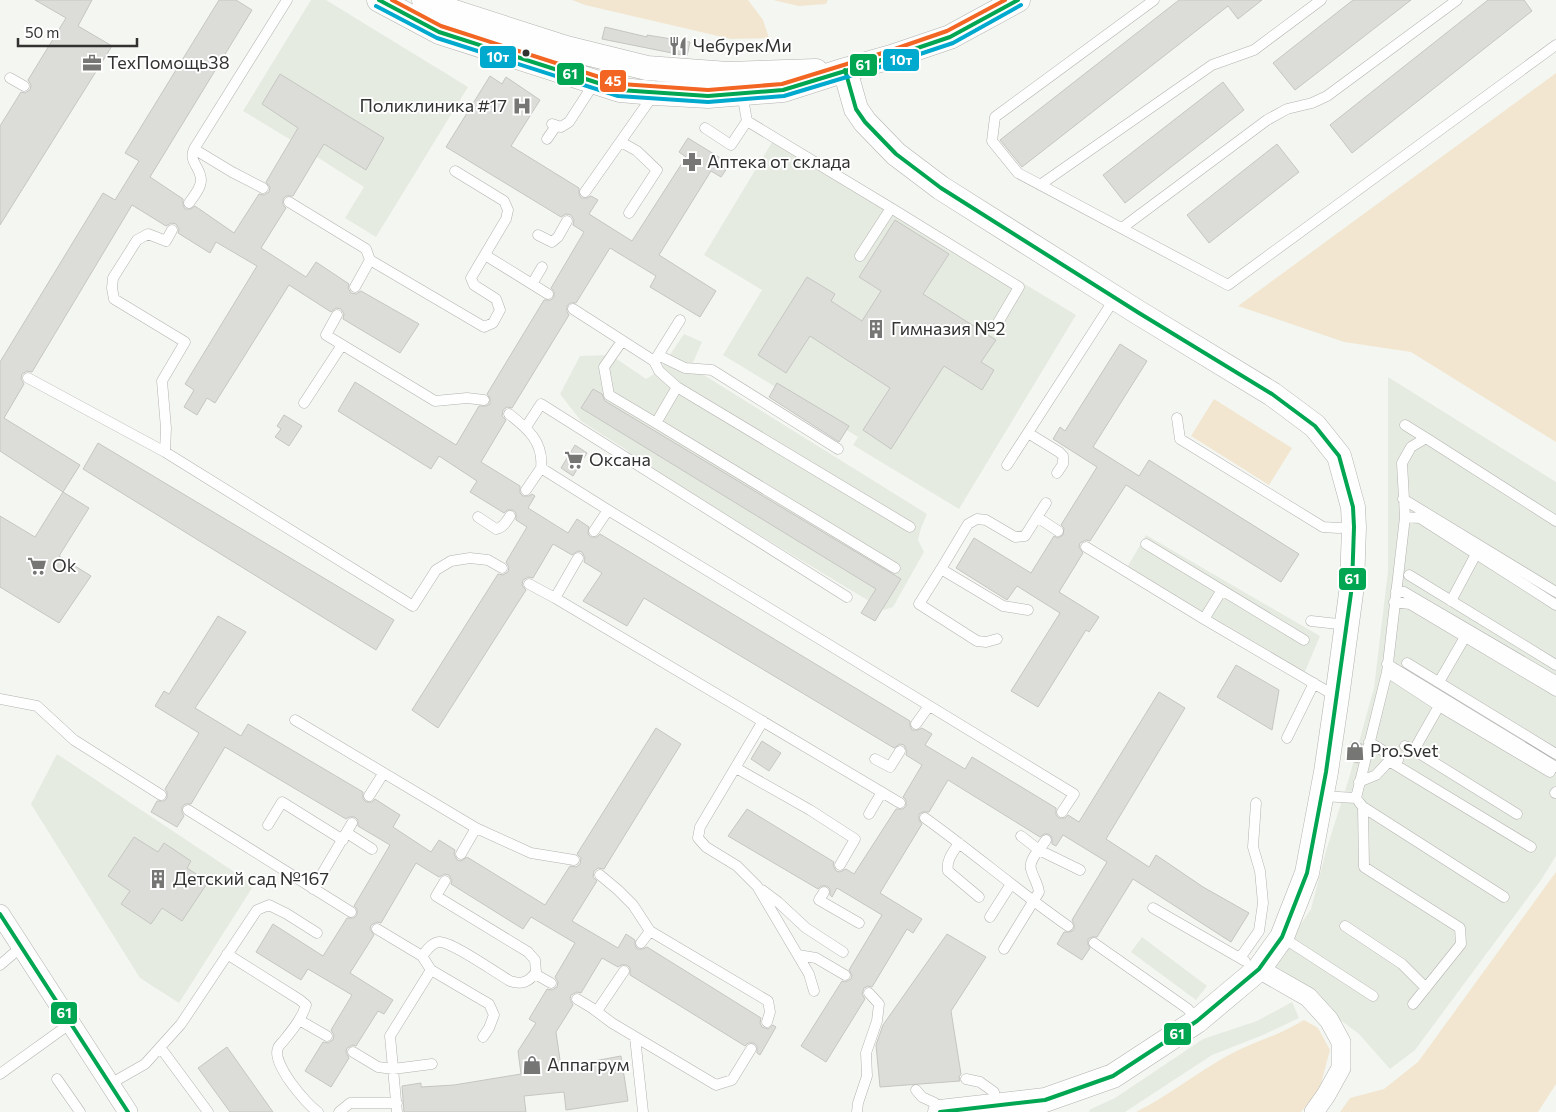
<svg xmlns="http://www.w3.org/2000/svg" width="1556" height="1112" font-family="Commissioner,sans-serif">
	<rect width="100%" height="100%" fill="#f4f6f1"/>
	<!-- built -->
	<path fill="#e6ebe1" d="M311,0H326L468,87L376,237L345,218L364,187L317,157L308,171L283,155L291,140L243,111Z
		M777,134L1076,315L959,509L853,445L858,437L723,355L762,290L704,255Z
		M684,334L702,342L691,367L927,514L921,528L918,540L924,552L893,607L884,610L631,458L628,451L581,421L560,394L580,356L611,355L646,379L659,371Z
		M1388,377L1556,482V856L1541,880L1415,1050L1390,1069L1359,1034L1271,968L1311,909L1326,851L1349,778L1374,688L1388,571Z
		M1146,535L1320,636L1304,674L1125,571Z
		M57,754L254,885L179,1003L140,978L31,804Z
		M1142,937L1207,986L1196,1000L1131,952Z
		M1292,1002L1299,1018L1263,1035L1212,1055L1125,1112H1090L1089,1110L1115,1098L1203,1039L1257,1021Z"/>
	<!-- green -->
	<path fill="#f2e6d0" d="M572,0H748L763,20L769,38L731,39L585,5Z
		M773,0H828L826,4L799,6Z
		M1556,73V442L1411,352L1344,342L1238,306Z
		M1214,399L1292,448L1269,485L1191,436Z
		M1556,872V1084L1538,1112H1340L1350,1098L1384,1089L1418,1062Z
		M1304,1020L1318,1028L1330,1050L1319,1091L1301,1112H1136C1168,1096 1196,1073 1227,1056C1243,1047 1260,1041 1277,1034C1286,1030 1295,1025 1304,1020Z"/>
	<!-- building -->
	<path fill="#dcddd9" stroke="#c5c6c2" d="M35,0H92L78,26L112,46L0,225V126L21,92L25,93L30,90L31,85L28,80L66,18Z
		M219,0H236L252,10L150,177L183,199V205L185,209H191L195,206L234,233L259,194L264,195L269,192L270,187L266,182L298,128L262,104L280,74L384,138L366,170L324,144L293,196H286L283,199V205L286,208L261,248L306,277L316,262L349,284L348,288L351,293L356,294L361,291L419,324L400,353L343,319L344,314L341,309L336,308L331,312L289,285L215,403L207,398L197,415L184,407L194,390L185,384L257,266L216,242L210,253L178,233L179,229L176,224L171,223L166,226L132,205L32,372L27,371L22,374L21,379L24,384L4,418L80,465L63,492L0,451V362L103,193L115,200L139,161L125,153Z
		M1179,0H1262L1238,19L1228,6L1022,167L1000,140Z
		M1353,0H1411L1295,90L1273,63Z
		M1488,0H1524L1532,11L1352,153L1330,125Z
		M605,27L647,37V35L690,42L687,56L602,39Z
		M490,76L502,84L506,77L540,100L511,146L579,188V194L581,198H587L591,196L598,200L589,214L632,241L686,157L679,152L688,138L730,164L721,177L711,171L659,255L716,291L700,317L650,287L656,276L610,248L576,303H570L567,306V312L569,315L512,408L507,407L503,410L502,416L506,420L481,462L520,486V493L523,496H529L532,494L535,496L528,508L568,533L577,519L589,527L588,534L591,537H597L600,534L910,721V726L912,730H918L922,728L932,734L925,745L965,769L972,757L1056,808V815L1059,818H1065L1068,815L1079,822L1159,692L1185,708L1106,839L1149,867L1156,855L1203,887L1249,913L1231,942L1133,879L1097,937H1092L1088,939V945L1090,948L1082,960L1057,944L1064,932H1070L1074,930V924L1072,920L1107,862L1063,835L1056,846L1052,844V838L1049,834H1044L1040,837L948,780L929,812H923L919,814V820L922,824L880,893L922,919L913,933L907,929L872,987L868,986L864,988L862,994L865,999L826,1062L801,1046L842,981L845,982L851,979L852,975L849,970L882,915L837,888L832,897L830,895V889L827,886H821L818,889L728,836L747,809L834,862L833,865L836,871L840,872L846,869L854,874L896,809H903L906,806V800L903,797L922,765L906,755L907,751L904,745L900,744L894,748L644,598L627,626L583,601L602,573L584,562L585,558L582,552L578,551L572,555L553,544L533,578L528,577L523,580L522,585L526,590L438,728L412,710L498,574L503,575L508,572L509,567L506,562L527,527L516,520V513L513,510H507L504,513L470,492L477,481L439,456L431,469L338,411L355,382L456,445L479,406H486L490,404V398L487,394L544,300H551L554,297V291L551,288L584,232L573,225L574,220L571,215L566,214L561,217L446,147Z
		M1223,82L1244,110L1125,203L1103,175Z
		M1277,144L1299,172L1209,243L1187,215Z
		M895,220L949,254L923,294L996,340L981,362L994,370L982,390L944,366L891,449L863,430L890,388L810,336L786,373L758,355L807,277L835,294L831,301L862,321L881,291L859,277Z
		M1120,344L1147,361L1093,447L1139,476L1149,460L1299,554L1281,582L1126,485L1090,541L1086,540L1080,543L1079,547L1083,553L1059,592L1099,617L1089,632L1086,630L1038,707L1011,691L1060,613L1017,586L1007,600L956,568L974,538L1031,573L1054,536L1058,538L1063,535L1064,528L1061,525L1097,467L1053,439L1060,427L1065,431Z
		M777,383L849,426L839,442L769,397Z
		M593,389L602,394L605,401L901,579L875,621L861,613L876,589L581,408Z
		M284,415L302,426L289,446L275,437L281,429L277,426Z
		M98,443L394,620L376,650L83,469Z
		M575,445L587,453L573,476L561,468Z
		M63,492L89,508L59,556L91,576L59,623L0,587V516L35,537Z
		M218,616L246,632L195,708L241,736L248,724L363,792V799L366,802H372L375,799L400,815L393,827L431,852L439,840L455,850L454,854L457,860L461,861L467,857L545,905L570,866L576,867L580,864L581,858L577,854L656,728L681,744L604,869L598,868L594,871L593,877L597,881L572,921L618,948L626,934L635,940V945L637,949H643L647,947L761,1018L760,1023L762,1027L768,1029L773,1025L776,1027L760,1055L757,1053V1046L754,1043H748L745,1046L630,975V968L627,965H621L618,967L602,958L581,993L577,992L571,995L570,999L573,1005L556,1032L561,1067L621,1056L628,1101L566,1110L564,1092L524,1096L526,1112H404L402,1086L421,1083V1087L454,1085L521,1074L518,1051L536,1023L529,1019L547,989L552,990L557,987L558,982L555,977L575,943L531,917L523,929L451,884L452,881L449,875L445,874L439,877L416,863L381,923L377,922L371,925L370,929L374,935L350,973L393,1000L384,1014L378,1011L356,1046L353,1045L347,1048L346,1052L349,1058L331,1087L305,1071L323,1042L328,1043L333,1040L334,1035L331,1030L352,995L308,969L301,980L256,952L273,924L323,956L347,918H354L357,915V909L354,906L390,845L358,826V820L355,817H349L346,819L225,747L191,804H185L182,807V813L184,816L177,827L151,812L157,801H164L167,798V792L165,789L199,733L155,706L164,691L169,694Z
		M1236,665L1279,690L1272,730L1217,697Z
		M762,741L781,753L769,771L751,759Z
		M1351,742L1362,744L1358,763L1347,760Z
		M134,837L158,852L164,843L191,861L187,868L208,882L182,921L162,908L151,924L121,904L130,891L108,876Z
		M947,934L986,957L951,1011L961,1074L959,1077L960,1081L880,1087L876,1045L883,1025Z
		M227,1047L273,1112H230L198,1068Z"/>
	<g fill="none" stroke-linecap="round" stroke-linejoin="round">
		<!-- service casing -->
		<g stroke="#b2b3b0" stroke-width="11">
			<path id="service" d="M1154,0L995,117L992,141L1018,173L1228,285L1556,45
				M10,78L24,86
				M747,121L891,208L860,256
				M552,124L561,127L569,122L595,82
				M705,128L731,145L747,121L742,93
				M547,139L556,126
				M621,142L637,151L657,170L629,213
				M1040,185L1212,65L1254,50L1321,0
				M263,188L232,172L194,149L287,0
				M585,192L654,94
				M289,202L366,249L370,260L484,327L493,323L500,310L496,299L474,285L471,278L506,219L508,210L504,201L455,171
				M189,203C194,196 201,188 201,180C201,167 188,162 194,149
				M891,208L1019,287L996,326
				M1122,228L1267,120L1287,109L1312,103L1327,96L1457,0
				M538,235L552,242L558,237L567,221
				M485,255L548,294
				M532,284L542,267
				M355,287L370,260
				M573,309L654,361L659,371L677,387L656,423L895,568
				M337,315L326,335L435,401L467,398L484,400
				M622,341L604,367L609,395L656,423
				M658,355L685,368L712,370L838,449
				M655,360L680,320
				M28,378L165,452L413,606L436,570L451,561L470,558L488,560L502,568
				M677,387L910,527
				M304,403L342,345
				M509,414C527,428 544,442 541,468L608,510L1074,794L1062,812
				M1177,418L1180,439L1323,527L1338,528L1354,527
				M1405,425L1426,438
				M526,427L541,404L847,597
				M1028,433L1059,452L1063,456V464L1057,473
				M165,452L166,428L162,381L185,342L114,299L112,288L113,278L137,240L148,234L166,241L172,230
				M1007,465L1115,298
				M526,490L541,468
				M1403,499L1556,592
				M478,517L496,529C503,528 506,522 510,516
				M1037,517L1046,503
				M1405,517L1420,518L1556,605
				M594,531L608,510
				M1146,544L1304,640
				M1086,547L1204,619L1337,697
				M578,558L555,598L900,803
				M941,569L919,604L977,641L986,642L997,639
				M1409,575L1556,665
				M529,584L555,598
				M1396,591L1404,592L1556,681
				M1451,601L1476,554
				M1394,602L1410,604L1556,691
				M1028,610L1003,606L941,569L968,524L977,519L986,520L1015,537L1025,536L1037,517L1058,531
				M1204,619L1222,590
				M1311,621L1347,625
				M1407,663L1556,754
				M1387,664L1556,767
				M1387,672L1439,706L1550,772
				M1439,682L1465,637
				M0,699L37,706L74,740L161,795
				M295,720L476,828L531,853L574,860
				M763,721L700,827L698,838L706,847L737,866L757,886L809,974L814,991
				M916,724L929,706
				M1287,738L1314,683
				M1369,742L1398,760
				M1405,746L1414,750L1439,706
				M1414,750L1517,814
				M875,759L890,767L900,751
				M736,768L810,810L855,839L840,865
				M1359,782L1376,775L1389,761L1531,847
				M1555,793L1556,792
				M369,796L383,774
				M1321,796L1356,798L1387,672L1405,517L1402,463L1411,447L1426,438L1556,521
				M1359,802L1363,807L1504,897
				M1363,807L1364,867L1460,928L1461,944L1413,1004
				M188,810L351,912
				M869,814L882,792
				M925,818C974,853 1019,892 1068,926
				M268,825L282,802L343,840
				M347,833L372,849
				M1021,836L1039,850L1080,870
				M959,843C953,852 946,860 948,871L979,897
				M461,854L476,828
				M600,875L618,890L633,905L650,931L768,1001L770,1012L767,1022
				M313,889L352,823
				M762,890L778,902L806,928L843,952
				M824,892L819,900L859,923
				M1153,908L1245,961
				M990,917L1011,884
				M1345,926L1402,964L1426,988
				M377,929L422,956L431,970L390,1036L397,1112
				M1282,937L1373,996
				M641,943L650,931
				M1094,943L1188,1009L1197,1021
				M1004,949L1039,892C1038,884 1033,877 1031,869C1028,860 1041,848 1046,840
				M227,954L300,1000L306,1005C302,1018 293,1029 285,1039C283,1042 279,1045 278,1048C271,1063 306,1104 318,1112
				M798,955L816,958L845,975
				M422,956C427,950 432,942 440,942C454,943 496,973 510,981C522,985 529,982 536,972L535,960L528,952L436,896L445,881
				M1240,958L1259,931L1263,903L1260,871L1253,847L1256,803
				M0,965L21,947
				M431,970L489,1004L494,1015L489,1028L483,1037
				M535,974L551,983
				M577,999L592,1008L612,1023L716,1085L732,1080L751,1049
				M597,1011L624,971
				M299,1020L327,1036
				M635,1037L643,1112
				M160,1047L208,1112
				M353,1052L378,1067L393,1069L432,1064
				M0,1074L71,1023
				M57,1079L80,1112
				M966,1079L980,1082L994,1092L996,1106
				M110,1084L145,1064L181,1024L257,910L269,905L287,914L317,933
				M916,1090L922,1097L935,1103L937,1112
				M339,1112L350,1103H397
				M857,1112L858,1103L867,1076L866,1053L877,1021L879,1004L869,993"/>
		</g>
		<!-- minor casing -->
		<g stroke="#b2b3b0" stroke-width="20">
			<path id="minor" d="M0,914L128,1112
				M1259,969L1308,997L1329,1020L1341,1042V1068L1326,1095L1314,1112"/>
		</g>
		<!-- tertiary casing -->
		<g stroke="#b2b3b0" stroke-width="25">
			<path id="tertiary" d="M379,0L439,32L620,90L654,93L708,96L783,90L845,70L891,57L950,37L1018,0
				M424,0L436,6L566,48L647,68L728,74L816,71
				M845,70L856,109L865,122L896,154L941,188L1139,313L1272,394L1315,426L1339,456L1353,507L1354,527L1352,586L1337,697L1326,772L1307,873L1282,937L1259,969L1197,1021L1113,1076L1045,1100L940,1112"/>
		</g>
		<!-- service -->
		<use href="#service" stroke="#fdfefd" stroke-width="10"/>
		<!-- minor -->
		<use href="#minor" stroke="#fdfefd" stroke-width="19"/>
		<!-- tertiary -->
		<use href="#tertiary" stroke="#fdfefd" stroke-width="24"/>
		<!-- bus-1 casing -->
		<g stroke="#fff" stroke-width="8">
			<path id="bus-1" d="M379,0L439,32L620,90L708,96L783,90L891,57L950,37L1018,0
				M845,70L856,109L865,122L896,154L941,188L1139,313L1272,394L1315,426L1339,456L1353,507L1354,527L1352,586L1326,772L1307,873L1282,937L1259,969L1197,1021L1113,1076L1045,1100L940,1112
				M0,914L128,1112"/>
		</g>
		<!-- bus-2 casing -->
		<g stroke="#fff" stroke-width="8">
			<path id="bus-2" d="M376,6L437,38L618,96L708,102L784,96L893,63L953,43L1021,5"/>
		</g>
		<!-- bus-3 casing -->
		<g stroke="#fff" stroke-width="8">
			<path id="bus-3" d="M392,0L441,26L621,84L708,90L782,84L889,51L947,31L1005,0"/>
		</g>
		<!-- bus-1 -->
		<use href="#bus-1" stroke="#00a651" stroke-width="4"/>
		<!-- bus-2 -->
		<use href="#bus-2" stroke="#00a9ce" stroke-width="4"/>
		<!-- bus-3 -->
		<use href="#bus-3" stroke="#f26522" stroke-width="4"/>
	</g>
	<!-- icons -->
	<defs>
		<g id="restaurant-bare" transform="scale(1.5)"><path d="M-5-6h1v4h1v-4h1v4h1v-4h1v5L-1.5 .5V6h-2V.5L-5-1ZM5-6V6H3V1.5H1.5Q1.5-4 5-6Z" fill="#767774" stroke="#fff" stroke-width="2.5" paint-order="stroke"/></g>
		<g id="office-bare" transform="scale(1.5)"><path d="M-6-3h4V-5.5h4V-3h4V5H-6ZM-1-4.5V-3h2v-1.5ZM-6 0V1H6V0Z" fill="#767774" stroke="#fff" stroke-width="2.5" paint-order="stroke"/></g>
		<g id="hospital-bare" transform="scale(1.5)"><path d="M-5-5h3v3.5h4V-5h3V5h-3V1.5h-4V5h-3Z" fill="#767774" stroke="#fff" stroke-width="2.5" paint-order="stroke"/></g>
		<g id="pharmacy-bare" transform="scale(1.5)"><path d="M-2-6h4v4h4v4h-4v4h-4v-4h-4v-4h4Z" fill="#767774" stroke="#fff" stroke-width="2.5" paint-order="stroke"/></g>
		<g id="building-bare" transform="scale(1.5)"><path d="M-4-6H4V6H1V3H-1V6H-4ZM-2.5-4.3h1.7v1.8h-1.7ZM.8-4.3h1.7v1.8H.8ZM-2.5-1h1.7V.8h-1.7ZM.8-1h1.7V.8H.8Z" fill="#767774" stroke="#fff" stroke-width="2.5" paint-order="stroke"/></g>
		<g id="supermarket-bare" transform="scale(1.5)"><path d="M-6-5.5h2.5l.6 2H6L4.5 2H-2.5L-4.4-4H-6ZM-1.5 3.2a1.3 1.3 0 1 0 .1 0ZM3 3.2a1.3 1.3 0 1 0 .1 0Z" fill="#767774" stroke="#fff" stroke-width="2.5" paint-order="stroke"/></g>
		<g id="shop-bare" transform="scale(1.5)"><path d="M-5-2.5h2.3a2.7 3.5 0 0 1 5.4 0H5L5.5 6h-11ZM-1.5-2.5h3a1.5 2.3 0 0 0-3 0Z" fill="#767774" stroke="#fff" stroke-width="2.5" paint-order="stroke"/></g>
	</defs>
	<g fill-rule="evenodd">
		<use href="#restaurant-bare" x="678" y="46"/>
		<use href="#office-bare" x="92" y="63"/>
		<use href="#hospital-bare" x="522" y="106"/>
		<use href="#pharmacy-bare" x="692" y="162"/>
		<use href="#building-bare" x="876" y="329"/>
		<use href="#supermarket-bare" x="574" y="460"/>
		<use href="#supermarket-bare" x="37" y="566"/>
		<use href="#shop-bare" x="1355" y="751"/>
		<use href="#building-bare" x="158" y="879"/>
		<use href="#shop-bare" x="532" y="1065"/>
	</g>
	<!-- markers -->
	<circle fill="#323330" stroke="#fff" stroke-width="2" cx="526" cy="53" r="4.5"/>
	<g text-anchor="middle" stroke-width="4" stroke-linejoin="round" paint-order="stroke">
		<!-- poi labels -->
		<g font-size="18" fill="#323330" stroke="#fff" text-anchor="start">
			<text x="693" y="52">ЧебурекМи</text>
			<text x="107" y="69">ТехПомощь38</text>
			<text x="507" y="112" text-anchor="end">Поликлиника #17</text>
			<text x="707" y="168">Аптека от склада</text>
			<text x="891" y="335">Гимназия №2</text>
			<text x="589" y="466">Оксана</text>
			<text x="52" y="572">Ok</text>
			<text x="1370" y="757">Pro.Svet</text>
			<text x="173" y="885">Детский сад №167</text>
			<text x="547" y="1071">Аппагрум</text>
		</g>
	</g>
	<g stroke="#fff" stroke-width="2">
		<rect x="479" y="45" width="38" height="24" rx="5" fill="#00a9ce"/>
		<rect x="882" y="48" width="38" height="24" rx="5" fill="#00a9ce"/>
		<rect x="849" y="53" width="29" height="24" rx="5" fill="#00a651"/>
		<rect x="556" y="62" width="29" height="24" rx="5" fill="#00a651"/>
		<rect x="599" y="69" width="28" height="24" rx="5" fill="#f26522"/>
		<rect x="1338" y="567" width="29" height="24" rx="5" fill="#00a651"/>
		<rect x="50" y="1001" width="28" height="24" rx="5" fill="#00a651"/>
		<rect x="1163" y="1022" width="29" height="24" rx="5" fill="#00a651"/>
	</g>
	<g font-size="14" text-anchor="middle" font-weight="bold" fill="#fff">
		<text x="498" y="62">10т</text>
		<text x="901" y="65">10т</text>
		<text x="863" y="70">61</text>
		<text x="570" y="79">61</text>
		<text x="613" y="86">45</text>
		<text x="1352" y="584">61</text>
		<text x="64" y="1018">61</text>
		<text x="1177" y="1039">61</text>
	</g>
	<!-- scale -->
	<path d="M18 38v8h119v-8" fill="none" stroke="#323330" stroke-width="2.5"/>
	<text x="25" y="38" font-size="15" fill="#323330" stroke="#ffffff" stroke-width="4" paint-order="stroke">50 m</text>
</svg>
